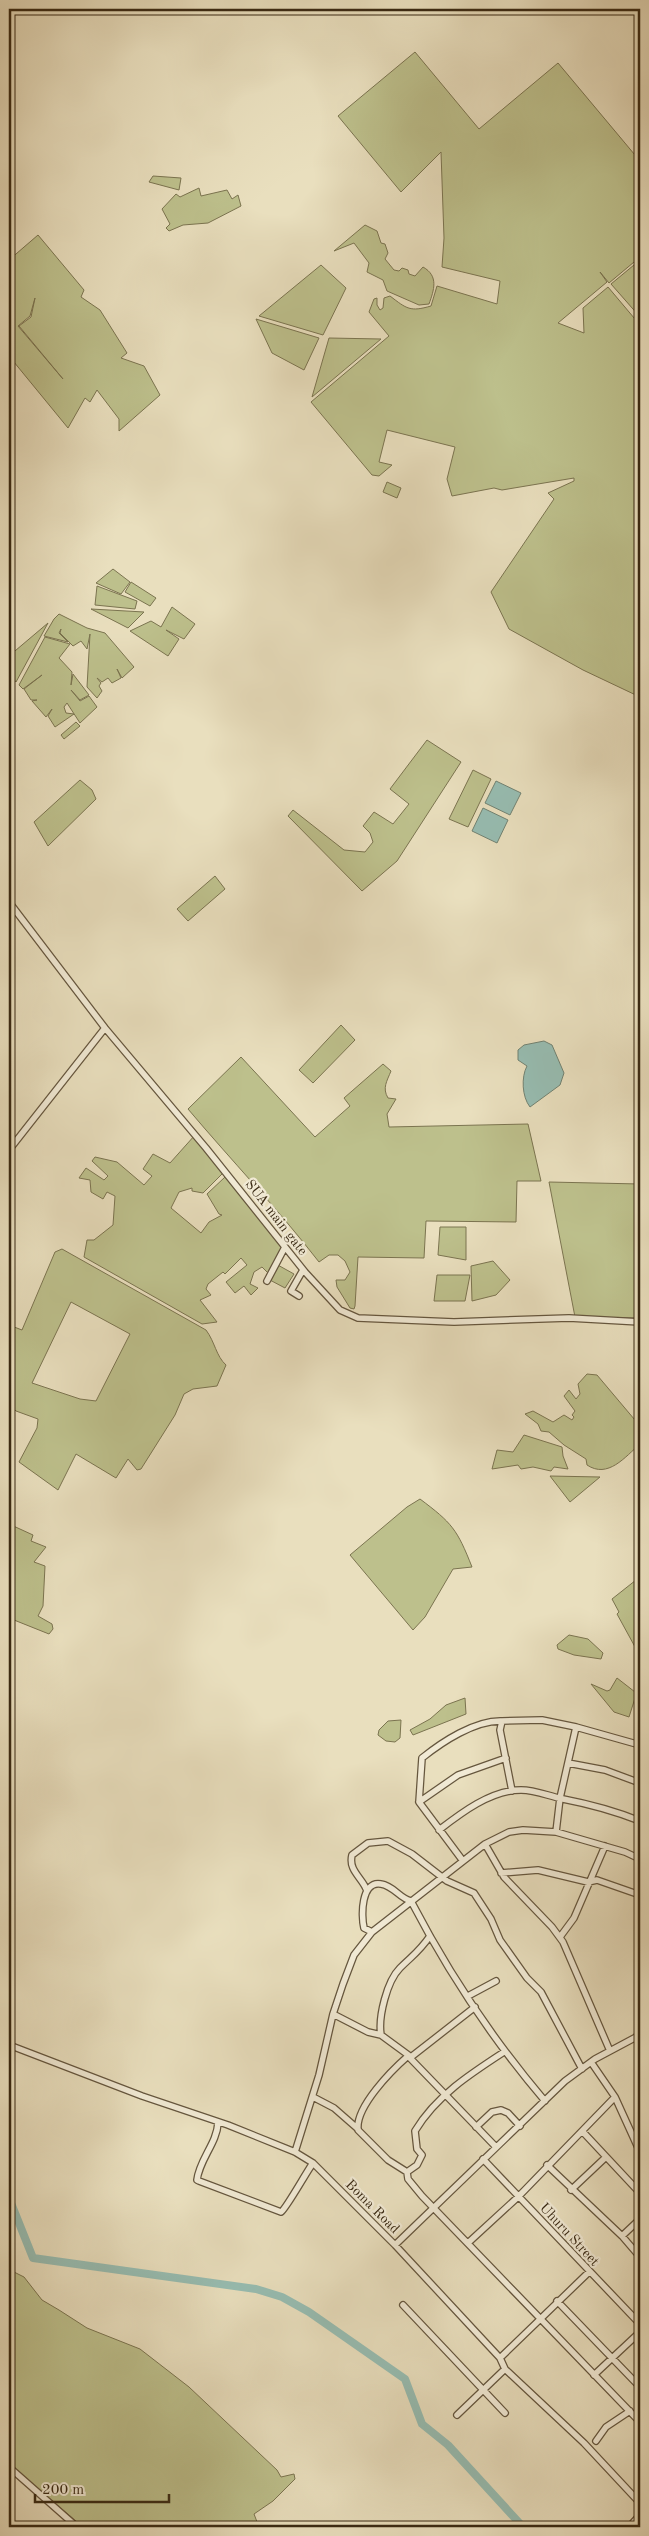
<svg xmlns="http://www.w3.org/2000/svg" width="649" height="2536" font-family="'Old Standard TT',serif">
	<rect width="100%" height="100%" fill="#e9dfbe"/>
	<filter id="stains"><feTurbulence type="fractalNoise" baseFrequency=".004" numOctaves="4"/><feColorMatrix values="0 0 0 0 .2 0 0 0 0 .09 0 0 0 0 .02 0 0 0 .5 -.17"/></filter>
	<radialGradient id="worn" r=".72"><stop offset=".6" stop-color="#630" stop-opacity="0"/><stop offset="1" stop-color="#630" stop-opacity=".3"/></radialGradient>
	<!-- green -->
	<path fill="#bdc08c" stroke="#7b7450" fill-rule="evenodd" d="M415,52L479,129L558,63L640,161V257L609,283L600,272L607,282L558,323L584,333L583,308L608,287L640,325V697L583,670L509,629L491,592L554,499L548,493L574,481V478L502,490L494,488L452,496L447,479L455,447L387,430L379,462L392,465L379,476L372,475L311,402L389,336L369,312L374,299L377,298V305L380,310L383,308L384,298L390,296C407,309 410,312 431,306L437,286L497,304L500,281L442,267L444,238L441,152L401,192L338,116Z
		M153,176L181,178L179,190L149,182Z
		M199,188L201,196L227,190L232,199L238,195L241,206L208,223L183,225L169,231L166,228L170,224L162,209L176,194L180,197Z
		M365,225L377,231L381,243L385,244L388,253L385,259L394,270L399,271L402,268L408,270L409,274L415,276L423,267C439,276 434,290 429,304L419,305L387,291L383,280L367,272L369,263L354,243L334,251Z
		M38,235L84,290L81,297L100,310L127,353L121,358L144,366L160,395L119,431V419L97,390L90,402L85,398L68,428L9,356V260ZM35,298L31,317L19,326L63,379L18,326L30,316Z
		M640,260V317L611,284Z
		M321,265L346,288L323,335L259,316Z
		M256,319L319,338L304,370L272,353Z
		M329,338L381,339L312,397Z
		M387,482L401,488L397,498L383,492Z
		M113,569L130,582L121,594L96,583Z
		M131,582L156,598L150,606L125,592Z
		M97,586L137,601L135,609L95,605Z
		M172,607L195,624L184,639L166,630L179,639L168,656L130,631L151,621L161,627Z
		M91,609L144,612L128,628Z
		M59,614L87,628L105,633L134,667L122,678L117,669L121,678L112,683L108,678L102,682L97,678L101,683L99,686L102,691L97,698L87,687L90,634L87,649L81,641L73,646L60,633L61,629L59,633L68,642L44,636L54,619Z
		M48,623L16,682L9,674V656Z
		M45,637L70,644L59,658L72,672L71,685L73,674L89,695L80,700L71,690L80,701L89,696L97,707L80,723L67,703L64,707L66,713L74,714L55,727L48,716L52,709L46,717L32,701L37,700H31L24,689L42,675L23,689L19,685Z
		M76,722L80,726L64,739L61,735Z
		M427,740L461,762L397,861L362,891L288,816L293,810L344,850L365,852L373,842L370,833L363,826L374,812L393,824L409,804L390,789Z
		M473,770L491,779L468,827L449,819Z
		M80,780L92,790L96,799L48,846L34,822Z
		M215,876L225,889L188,921L177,909Z
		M341,1025L355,1040L313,1083L299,1070Z
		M241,1057L315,1137L350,1106L344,1098L383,1064L391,1071C387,1081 382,1088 388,1098L396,1099L387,1114L389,1127L528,1124L541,1181H517L516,1222L426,1221L424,1258L358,1257L355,1306L354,1309L350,1308L337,1287L336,1280H345L350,1272L345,1261L338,1255H329L319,1262C278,1209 231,1160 188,1109Z
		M195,1135L225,1171L203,1193L192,1191V1188L179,1192L171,1208L201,1233L209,1222L222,1215L219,1214L207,1194L225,1177L282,1247L276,1264L294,1274L285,1288L268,1279L270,1275L262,1267L254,1272L250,1284L258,1288L251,1295L244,1286L235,1293L226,1282L247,1265L241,1258L225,1274L223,1272L208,1284L206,1289L211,1295L200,1300L217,1322L202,1324L84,1257L87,1240H94L113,1225L115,1196L107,1192L103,1199L91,1192L90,1180L79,1178L86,1168L104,1180L108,1176L92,1161L95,1157L117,1162L144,1185L152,1176L143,1169L153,1154L170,1163Z
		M549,1182L640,1184V1318L575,1317Z
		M440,1227H466V1260L438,1255Z
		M62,1249L206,1330C215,1342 216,1356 226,1365L217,1386L193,1389L184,1394L175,1415L141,1469L137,1470L128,1459L116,1478L76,1454L58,1490L19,1462L37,1428L38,1419L16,1411L9,1404V1325L22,1330L55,1252ZM71,1302L130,1334L96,1401L80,1399L32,1383Z
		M493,1261L510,1280L496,1295L472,1301L471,1266Z
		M437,1275H470L465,1301H434Z
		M587,1374L597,1375L640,1426V1444C625,1457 608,1479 587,1465L586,1459L564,1445L549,1432L541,1431L538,1424L525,1414L533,1411L553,1422L564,1415L572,1420L574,1417L572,1415L575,1411L564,1396L569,1390L576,1399L580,1394L578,1384Z
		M524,1435L562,1447L563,1456L568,1469L554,1467L551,1471L533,1467L521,1469L518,1465L492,1469L497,1450L513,1452Z
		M550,1476L600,1477L570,1502Z
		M420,1499C452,1523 457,1529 472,1567L453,1569L425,1617L413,1630L350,1555L407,1507Z
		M9,1524L33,1535L31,1541L46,1547L34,1562L45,1566L43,1606L38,1616L52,1624L53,1629L49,1634L9,1618Z
		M636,1580L640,1585V1656L617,1614L619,1612L612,1599Z
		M569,1635L588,1639L603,1653L601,1659L574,1655L558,1649L557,1645Z
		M617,1678L635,1692L636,1695L629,1717L614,1712L591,1684L607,1691L610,1690Z
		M465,1698L466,1714L413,1735L410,1730L430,1719L446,1705Z
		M401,1720L400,1738L395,1742L386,1741L378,1735L379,1730L388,1721Z
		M12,2271L24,2277L42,2300L59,2310L87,2328L140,2349L189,2387L277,2470L281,2477L294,2474L295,2479L273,2501L254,2514L259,2527H83L9,2464V2273Z"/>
	<!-- water -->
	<path fill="#97bdb2" stroke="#718272" d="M496,781L521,793L510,815L485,803Z
		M483,808L508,820L497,843L472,831Z
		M544,1041L552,1045L564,1073L560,1085L530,1107C522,1097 521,1077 527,1066L518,1060V1050L524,1045Z"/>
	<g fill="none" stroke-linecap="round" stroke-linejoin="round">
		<!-- river -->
		<path stroke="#97bdb2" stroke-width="8" d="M9,2198L33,2258L256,2289L282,2297L309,2312L405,2379L422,2424L448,2445L523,2527"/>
		<!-- minor casing -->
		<g stroke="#65563e" stroke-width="8">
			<path id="minor" d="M9,902L105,1028L206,1148L305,1272L340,1310L358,1318L454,1322L569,1318L640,1322
				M9,1150L105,1028
				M267,1281L285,1247
				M299,1296L291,1291L303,1270
				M568,1763L605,1770L640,1783
				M512,1791L500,1730L502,1721L542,1720L576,1727
				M419,1802L458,1775L506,1758
				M439,1830C461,1813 491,1790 521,1790C536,1790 548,1796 563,1799C589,1804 615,1811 640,1821
				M556,1832L560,1798L576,1727L640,1745
				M485,1844L504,1877L552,1927L563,1942L610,2051
				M463,1861L419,1802L422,1758C442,1742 475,1720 502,1721
				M501,1873L538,1870L588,1882L597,1880L640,1895
				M367,1891C363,1878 348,1871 352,1855L368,1843L388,1841L412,1854L447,1881L474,1893L491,1919L500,1940L527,1978L541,1992L582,2069
				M372,1932L364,1928C361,1916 361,1880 381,1884C394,1886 399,1898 411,1901C448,1972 493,2040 545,2101
				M560,1937L574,1918L605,1846
				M468,1996L496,1981
				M333,2014L368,2032L381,2035L411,2057
				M381,2035C378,2017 387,1981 400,1968C413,1955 419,1952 430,1936
				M637,2036L640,2044
				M9,2045L142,2096L228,2125L295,2152L313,2163L395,2245L500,2358L505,2369L584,2443L640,2503
				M408,2056C392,2070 355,2107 358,2130L388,2160L407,2172L408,2179L422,2196L640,2422
				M408,2056L496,2147
				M411,2057L475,2007
				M591,2062L615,2097L640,2152
				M313,2097L334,2108L358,2129
				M218,2123C217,2143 199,2160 197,2180L199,2181L281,2212C286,2209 307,2171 313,2163
				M476,2127L492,2112L501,2110L508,2113L520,2126
				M583,2132L640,2193
				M295,2152L319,2075L333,2014L343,1984L354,1955L372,1932L485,1844L509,1832L523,1830L556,1832L625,1852L640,1859
				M483,2159L640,2324
				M547,2165L622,2236L640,2257
				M407,2172L417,2165L422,2155L417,2149L415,2131C436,2096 470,2074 504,2052
				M571,2190L606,2157
				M622,2236L640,2219
				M469,2242L518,2197L615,2097
				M395,2245L565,2081L595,2059L640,2035
				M557,2301L640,2387
				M403,2305L505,2413
				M500,2358L589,2272
				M594,2375L640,2332
				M457,2415L505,2369
				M596,2441L606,2427L630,2411
				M9,2467L77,2527
				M629,2527L640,2515"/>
		</g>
		<!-- minor -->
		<use href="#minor" stroke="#f1ead5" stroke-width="5.5"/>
	</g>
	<g text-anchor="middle" stroke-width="4.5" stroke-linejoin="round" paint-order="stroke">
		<!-- street labels -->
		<g font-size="14" fill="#392913" stroke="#f1ead5">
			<text transform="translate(277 1217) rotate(52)" y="5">SUA main gate</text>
			<text transform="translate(373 2206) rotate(45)" y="5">Boma Road</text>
			<text transform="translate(570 2234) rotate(47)" y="5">Uhuru Street</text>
		</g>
	</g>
	<!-- margin -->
	<rect width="649" height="2536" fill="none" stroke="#e9dfbe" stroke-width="30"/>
	<rect x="10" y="10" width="629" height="2516" fill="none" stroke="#392913" stroke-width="2.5"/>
	<rect x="15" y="15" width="619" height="2506" fill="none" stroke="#392913"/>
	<!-- scale -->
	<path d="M35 2494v8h134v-8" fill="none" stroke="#392913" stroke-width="2.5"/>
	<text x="42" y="2494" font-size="15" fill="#392913" stroke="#f1ead5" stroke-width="4" paint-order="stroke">200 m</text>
	<rect width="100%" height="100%" filter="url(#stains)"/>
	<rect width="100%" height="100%" fill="url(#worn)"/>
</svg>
